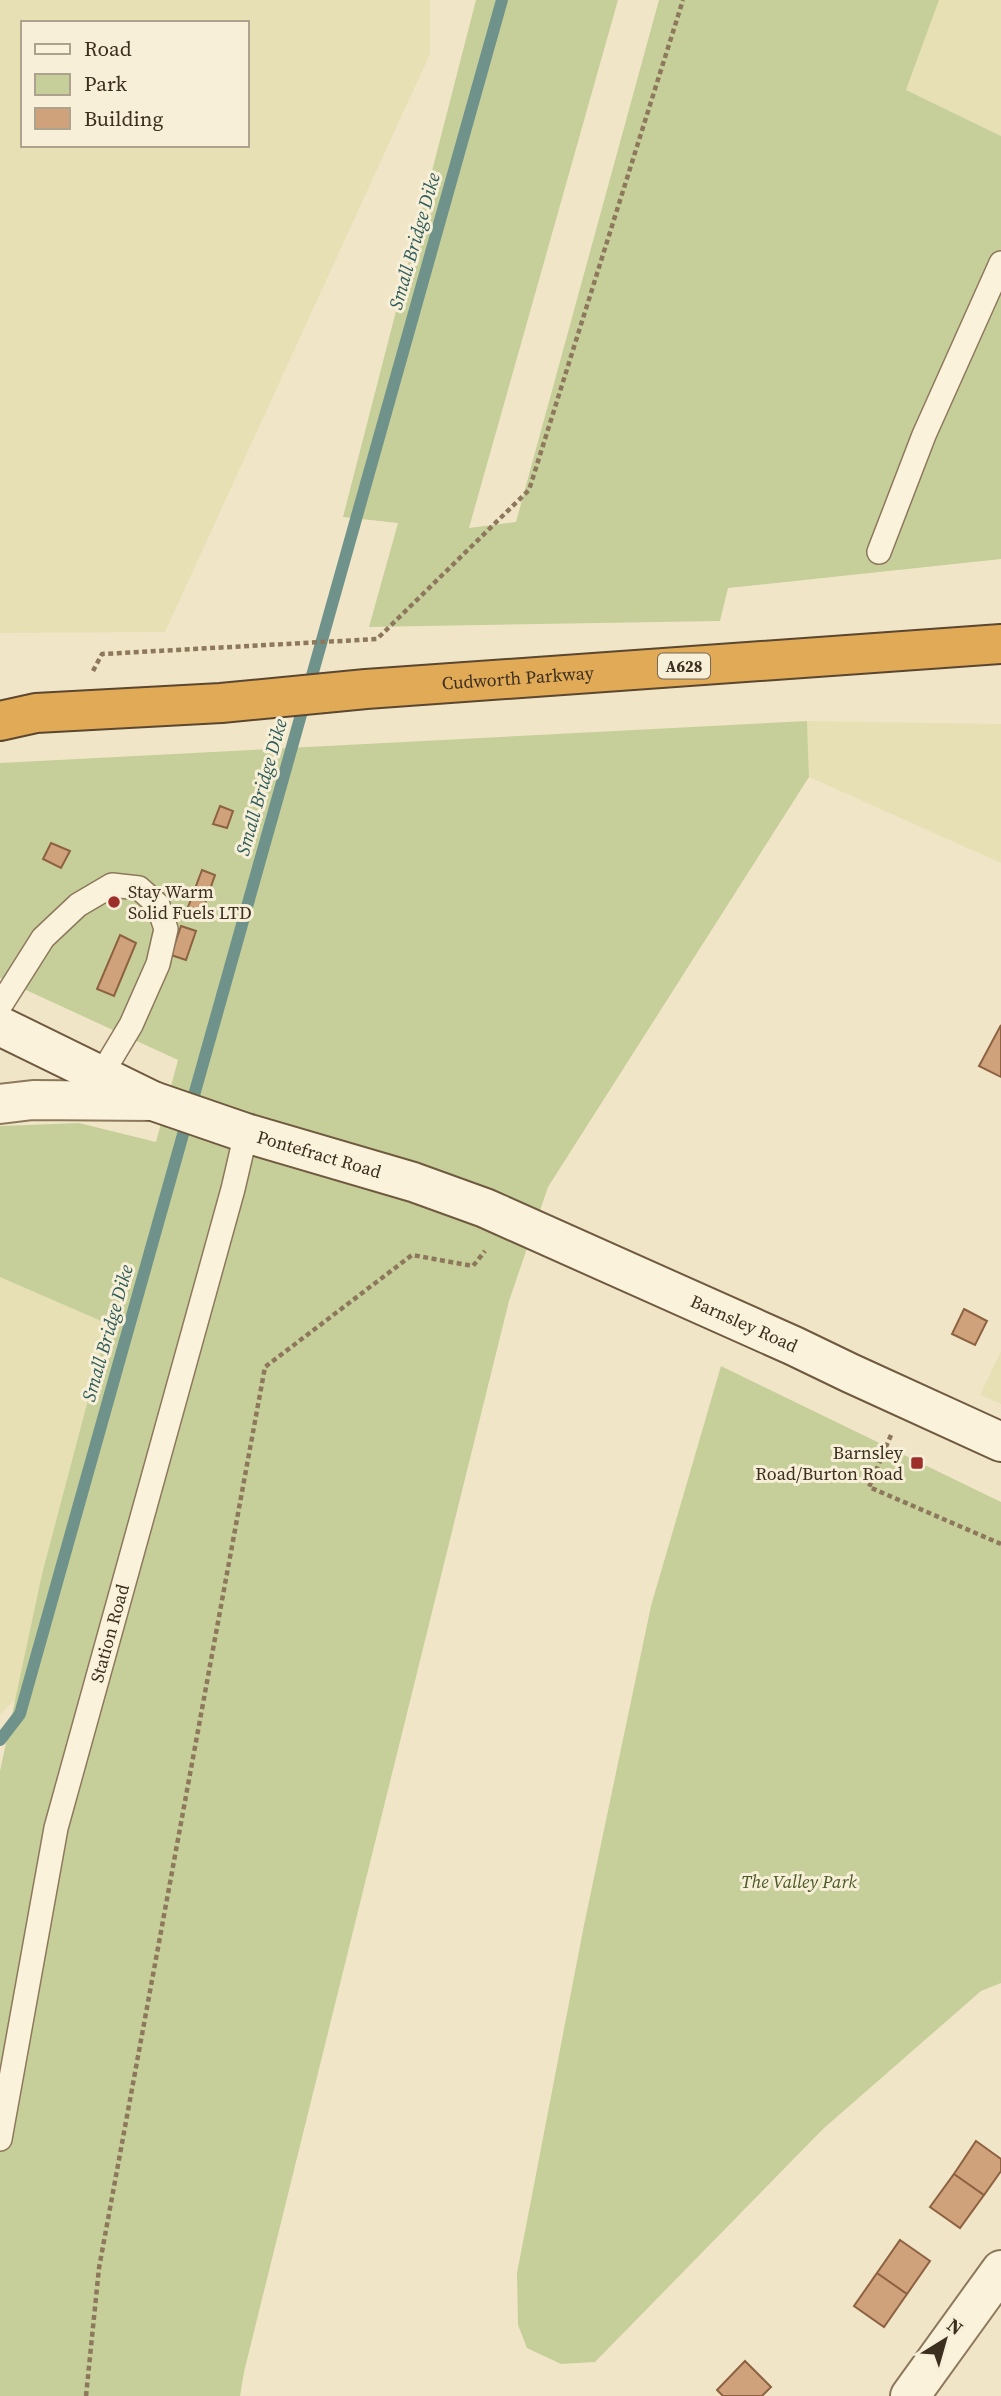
<svg xmlns="http://www.w3.org/2000/svg" width="1001" height="2396" font-family="'Source Serif 4',serif">
	<rect width="100%" height="100%" fill="#f0e6c7"/>
	<!-- farmland -->
	<path fill="#e6e0b4" fill-rule="evenodd" d="M0,0H430V54L165,632L0,633ZM23,23H247V145H23Z
		M939,0H1001V136L906,90Z
		M807,721L1001,724V863L809,777Z
		M0,1277L108,1324L42,1574L16,1699L0,1714Z
		M1001,1351V1404L980,1395Z"/>
	<!-- green -->
	<path fill="#c6cf9a" d="M476,0H618L469,528L516,522L659,0H939L906,90L1001,136V559L728,588L720,621L369,627L398,523L343,517Z
		M807,721L809,777L548,1187L509,1301L244,2372L240,2396H0V1771L42,1574L108,1324L0,1277V1126L79,1123L156,1142L178,1060L0,978V763Z
		M721,1366L1001,1502V1983L981,1991L823,2129L595,2362L561,2364L527,2348L518,2325L517,2273L584,1925L651,1606Z"/>
	<g fill="none" stroke-linecap="round" stroke-linejoin="round">
		<!-- stream -->
		<path stroke="#6f938b" stroke-width="12" d="M0,1740L20,1714L502,0"/>
	</g>
	<!-- building -->
	<path fill="#cfa27c" stroke="#8d6241" stroke-width="2" d="M220,806L233,811L227,828L213,824Z
		M51,843L70,851L61,868L43,859Z
		M202,870L215,875L201,915L187,910Z
		M181,926L196,931L186,960L171,955Z
		M120,935L136,943L114,996L97,989Z
		M1001,1025V1077L979,1066Z
		M964,1309L987,1321L975,1345L952,1334Z
		M976,2141L1001,2159V2171L984,2195L954,2174Z
		M954,2174L984,2195L960,2228L930,2207Z
		M900,2240L930,2261L907,2294L877,2273Z
		M877,2273L907,2294L884,2327L854,2306Z
		M745,2361L771,2387L762,2396H723L717,2390Z"/>
	<g fill="none" stroke-linecap="round" stroke-linejoin="round">
		<!-- lane casing -->
		<g stroke="#8d785c" stroke-width="26">
			<g id="lane">
				<path d="M879,552L924,435L1001,263"/>
				<path d="M0,1006L43,938L78,905L112,885L139,888L158,905L166,929L158,964L131,1025L101,1075"/>
				<path id="s1" d="M0,2139L56,1828L233,1189L246,1133"/>
			</g>
		</g>
		<!-- street casing -->
		<g stroke="#8d785c" stroke-width="42">
			<path id="street" d="M0,1104L33,1100L153,1101
				M910,2396L1001,2270"/>
		</g>
		<!-- secondary casing -->
		<g stroke="#6f593f" stroke-width="42">
			<g id="secondary">
				<path id="s2" d="M0,1026L153,1101L246,1133L413,1182L485,1208L794,1346L850,1373L1001,1442"/>
			</g>
		</g>
		<!-- highway casing -->
		<g stroke="#5b4630" stroke-width="42">
			<g id="highway">
				<path id="s3" d="M0,721L36,713L221,703L366,689L1001,644"/>
			</g>
		</g>
		<!-- path -->
		<path stroke="#8d785c" stroke-width="4.5" stroke-dasharray="5 3.5" stroke-linecap="butt" d="M93,671L102,654L377,639L529,490L683,0
			M891,1435L869,1487L1001,1544
			M86,2396L99,2268L265,1367L412,1255L473,1266L485,1251"/>
		<!-- lane -->
		<use href="#lane" stroke="#faf2db" stroke-width="23"/>
		<!-- street -->
		<use href="#street" stroke="#faf2db" stroke-width="38"/>
		<!-- secondary -->
		<use href="#secondary" stroke="#faf2db" stroke-width="38"/>
		<!-- highway -->
		<use href="#highway" stroke="#e0aa57" stroke-width="38"/>
	</g>
	<!-- markers -->
	<g fill="#9e2e2a" stroke="#f7efd7" stroke-width="2.5">
		<circle cx="114" cy="902" r="7"/>
		<rect x="910" y="1456" width="14" height="14" rx="3.5"/>
	</g>
	<g text-anchor="middle" stroke-width="6" stroke-linejoin="round" paint-order="stroke">
		<!-- shield labels -->
		<rect fill="#f7efd7" stroke="#756957" stroke-width="2" x="658" y="653.5" width="52" height="25" rx="5"/>
		<g font-size="16" font-weight="bold" fill="#3d2f20">
			<text x="684" y="672">A628</text>
		</g>
		<!-- street labels -->
		<g font-size="18" fill="#3d2f20" stroke="#f7efd7">
			<text dy="6" stroke="none"><textPath href="#s3" startOffset="520">Cudworth Parkway</textPath></text>
			<text dy="6" stroke="none"><textPath href="#s2" startOffset="345">Pontefract Road</textPath></text>
			<text dy="6" stroke="none"><textPath href="#s2" startOffset="803">Barnsley Road</textPath></text>
			<text dy="6" stroke="none"><textPath href="#s1" startOffset="518">Station Road</textPath></text>
		</g>
		<!-- poi labels -->
		<g font-size="18" fill="#3d2f20" stroke="#f7efd7" text-anchor="start">
			<text x="128" y="898">Stay Warm<tspan x="128" dy="21">Solid Fuels LTD</tspan></text>
			<text x="903" y="1459" text-anchor="end">Barnsley<tspan x="903" dy="21">Road/Burton Road</tspan></text>
		</g>
		<!-- park labels -->
		<g font-size="18" font-style="italic" fill="#4a5a26" stroke="#f7efd7">
			<text x="799" y="1888">The Valley Park</text>
		</g>
		<!-- water labels -->
		<g font-size="19" font-style="italic" fill="#2f5d5c" stroke="#f7efd7">
			<text transform="translate(414 241) rotate(-74)" y="7">Small Bridge Dike</text>
			<text transform="translate(261 787) rotate(-74)" y="7">Small Bridge Dike</text>
			<text transform="translate(107 1333) rotate(-74)" y="7">Small Bridge Dike</text>
		</g>
	</g>
	<!-- legend -->
	<rect x="21" y="21" width="228" height="126" fill="#f7efd7" stroke="#ada28e" stroke-width="2"/>
	<rect x="35" y="44" width="35" height="10" fill="#faf2db" stroke="#ada28e" stroke-width="2"/>
	<text x="84" y="56" font-size="21" fill="#3d2f20">Road</text>
	<rect x="35" y="74" width="35" height="21" fill="#c6cf9a" stroke="#ada28e" stroke-width="2"/>
	<text x="84" y="91" font-size="21" fill="#3d2f20">Park</text>
	<rect x="35" y="108" width="35" height="21" fill="#cfa27c" stroke="#ada28e" stroke-width="2"/>
	<text x="84" y="126" font-size="21" fill="#3d2f20">Building</text>
	<!-- north arrow -->
	<g transform="translate(945 2340) rotate(37)" stroke="#f7efd7" stroke-width="5" paint-order="stroke">
	<path d="M0-5L12 26L0 18L-12 26Z" fill="#3d2f20"/>
	<text y="-10" font-size="19" font-weight="bold" text-anchor="middle" fill="#3d2f20">N</text>
	</g>
</svg>
